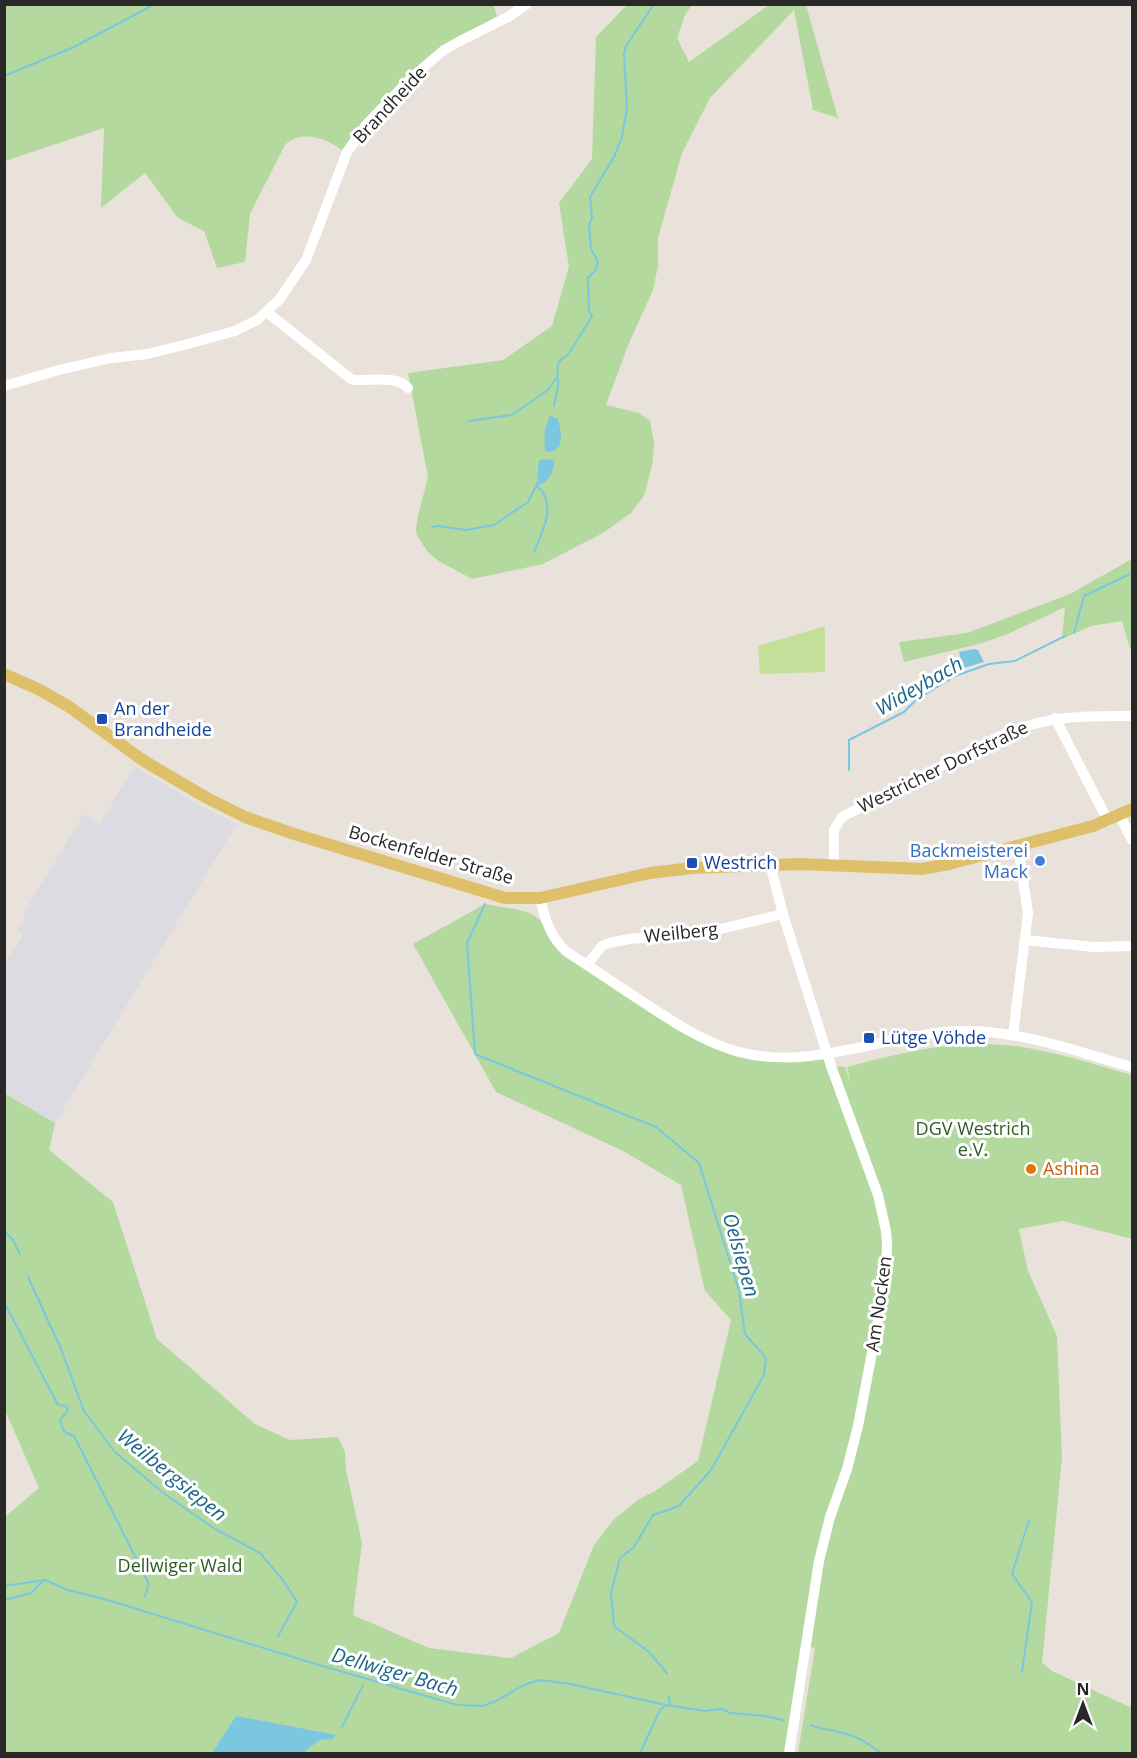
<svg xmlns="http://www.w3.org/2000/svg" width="1137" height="1758" font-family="'Open Sans',sans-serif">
	<rect width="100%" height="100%" fill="#e9e2db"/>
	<!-- industrial -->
	<path fill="#dddbe2" d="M134,766L201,806L237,824L55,1123L5,1093L4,965L23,935L17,931L26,916L23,914L84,814L100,824Z"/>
	<!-- green -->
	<path fill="#b4d99e" d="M493,4L497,16L474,31L459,38L343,151C328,138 300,129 285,145L250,214L245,262L217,268L204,231L178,218L145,173L101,208L104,128L5,161L4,5Z
		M627,5H692L685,15L677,38L689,62L769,5H806L838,118L813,110L794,10L710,98L682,153L658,238V266L653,290L629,343L606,405L639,413L650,421L654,442L653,461L644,496L631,513L603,533L543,564L472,579L437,560L428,552L417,536L416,528L418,516L428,477L408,373L503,360L552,326L569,267L559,203L592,159L596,37Z
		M1132,559V647L1130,649L1122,621L1091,626L1062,639L1065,607L1008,634L979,644L904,662L899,642L967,633L1070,594Z
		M485,904C524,912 535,905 557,943L692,1033L742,1052H827L831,1066L845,1067L851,1084L847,1067C889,1056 934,1044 979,1044C1031,1043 1082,1061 1132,1075V1239L1063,1221L1019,1229L1028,1271L1057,1336L1062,1458L1042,1663L1052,1671L1132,1708V1753H798L815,1648L802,1645L784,1753H303L320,1740L332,1739L237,1716L212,1753H5V1517L39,1488L5,1410L4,1093L55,1123L49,1150L113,1202L157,1339L255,1424L290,1440L338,1437L345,1452L346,1470L362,1543L353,1615L429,1648L511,1658L559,1633L594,1545L614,1519L639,1499L655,1491L698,1461L731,1320L705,1291L681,1185L623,1151L496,1092L413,944Z"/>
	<!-- pitch -->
	<path fill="#c4df9a" d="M825,626V672L760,674L758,646Z"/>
	<!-- water -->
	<path fill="#7ac7df" d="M550,416L558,419L561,433L560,446L551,452L545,451C544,440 544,427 550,416Z
		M543,459L554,460C554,471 550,481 539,485L537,480L539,461Z
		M974,649L978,650L984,662L963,668L959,652Z
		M236,1716H237L336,1735L332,1739L320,1740L303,1753H212Z"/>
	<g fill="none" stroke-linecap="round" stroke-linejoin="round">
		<!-- stream -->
		<path stroke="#7ac7df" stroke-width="2" d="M4,76L74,47L155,4
			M554,406C555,400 557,393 558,386C559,373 552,362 568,355L592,316L589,311L588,278L595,271L598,262L591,249L589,225L592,218L590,197L614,157L622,137L627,108L624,55L626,46L654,4
			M468,421L512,415L548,390L556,378
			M432,527L438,526L466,530L494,525L528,502L538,482
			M534,552C542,533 558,503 537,486
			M1074,633L1084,596L1132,573
			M849,770V740L904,712L916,700L955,676L989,664L1015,661L1065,636
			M485,904L467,943L475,1054L656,1127L699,1163L739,1291L745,1334L766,1358L764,1375L711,1470L679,1506L653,1515L634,1547L620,1558L611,1593L614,1626L649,1652L667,1673
			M4,1231L13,1240L20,1254
			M28,1277L61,1349L84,1411L114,1451L162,1492L215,1529L260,1553L283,1580L297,1602L278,1636
			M4,1302L58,1405L66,1406L68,1410L60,1420C64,1432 61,1431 74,1436L149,1584L145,1596
			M4,1586L45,1580L68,1590L111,1601L309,1662L457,1705L483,1706L496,1701L526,1684L540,1680L570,1684L666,1705L705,1711L722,1709L730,1713L764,1716L783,1720
			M4,1600L31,1593L43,1581
			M1022,1672L1032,1602L1012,1574L1029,1520
			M669,1697L670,1705
			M810,1725C821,1729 832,1730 843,1733C857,1736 871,1745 882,1754
			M342,1727L363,1685
			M640,1753L660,1710L665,1706"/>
		<!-- minor -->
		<path stroke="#fff" stroke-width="10" d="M268,313L351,379L355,380C370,381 397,375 408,388
			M4,386L59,370L111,358L147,354L180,346L235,331L257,320L279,300L306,260L347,152L366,125L411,78L444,50L460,41L508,17L527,4
			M1055,718L1108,821
			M1120,816L1132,840
			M770,864L783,914L831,1066L878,1195L886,1231L887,1244L886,1279L858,1426L847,1469L830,1517L819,1561L789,1754
			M834,865V830L842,817L1000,736C1047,715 1083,716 1132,716
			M540,898C545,919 550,937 567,952C592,968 617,985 643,1002C673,1022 703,1042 739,1052C812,1071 887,1034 959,1031C1018,1029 1077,1052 1132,1067
			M1025,940L1094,947L1132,946
			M587,965L602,946L609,943L629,939L704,933L783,914
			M1013,1035L1028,913L1018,846"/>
		<!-- major -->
		<path stroke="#dfc06a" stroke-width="12" d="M4,674L38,689L68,706L144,761L207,798L245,817L291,833L505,898H540L650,873L692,868L800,864L922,869L949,864L1093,826L1132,809"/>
	</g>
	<!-- markers -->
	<g fill="#1a4fb4" stroke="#fff" stroke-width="2">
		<rect x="96" y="713" width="12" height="12" rx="3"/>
		<rect x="686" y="857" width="12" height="12" rx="3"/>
		<rect x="863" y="1032" width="12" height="12" rx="3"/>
	</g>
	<circle fill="#3f7fe0" stroke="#fff" stroke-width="2" cx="1040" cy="861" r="6"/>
	<circle fill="#e8710a" stroke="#fff" stroke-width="2" cx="1031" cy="1169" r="6"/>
	<g text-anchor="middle" stroke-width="6" stroke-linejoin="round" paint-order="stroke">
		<!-- street labels -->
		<g font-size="18" fill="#282828" stroke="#fff">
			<text transform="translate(390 105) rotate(-47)" y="6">Brandheide</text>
			<text transform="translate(943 767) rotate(-26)" y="6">Westricher Dorfstraße</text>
			<text transform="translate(431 855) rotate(16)" y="6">Bockenfelder Straße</text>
			<text transform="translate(681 933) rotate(-6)" y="6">Weilberg</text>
			<text transform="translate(879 1304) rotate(-82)" y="6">Am Nocken</text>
		</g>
		<!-- transit labels -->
		<g font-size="18" fill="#164399" stroke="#fff" text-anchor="start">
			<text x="114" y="715">An der<tspan x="114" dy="21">Brandheide</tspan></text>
			<text x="704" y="869">Westrich</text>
			<text x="881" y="1044">Lütge Vöhde</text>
		</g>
		<!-- shop labels -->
		<g font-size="18" fill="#366cbe" stroke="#fff" text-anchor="end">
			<text x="1028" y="857">Backmeisterei<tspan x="1028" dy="21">Mack</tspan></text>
		</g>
		<!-- park labels -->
		<g font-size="18" fill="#2f5b21" stroke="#fff">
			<text x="973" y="1135">DGV Westrich<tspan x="973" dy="21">e.V.</tspan></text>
			<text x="180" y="1572">Dellwiger Wald</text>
		</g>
		<!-- food labels -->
		<g font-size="18" fill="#c56008" stroke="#fff" text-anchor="start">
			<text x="1043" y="1175">Ashina</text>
		</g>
		<!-- water labels -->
		<g font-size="20" font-style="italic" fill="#1d6687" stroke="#fff">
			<text transform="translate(919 686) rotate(-30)" y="7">Wideybach</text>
			<text transform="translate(741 1255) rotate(74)" y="7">Oelsiepen</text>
			<text transform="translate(172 1475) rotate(39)" y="7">Weilbergsiepen</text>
			<text transform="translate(395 1672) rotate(16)" y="7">Dellwiger Bach</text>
		</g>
	</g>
	<!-- border -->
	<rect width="1137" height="1758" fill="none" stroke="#282828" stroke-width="12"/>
	<!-- north arrow -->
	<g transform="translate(1083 1704)" stroke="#ffffff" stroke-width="4.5" paint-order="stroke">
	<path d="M0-4.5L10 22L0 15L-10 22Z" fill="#282828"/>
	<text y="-9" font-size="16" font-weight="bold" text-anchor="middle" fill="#282828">N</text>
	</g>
</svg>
